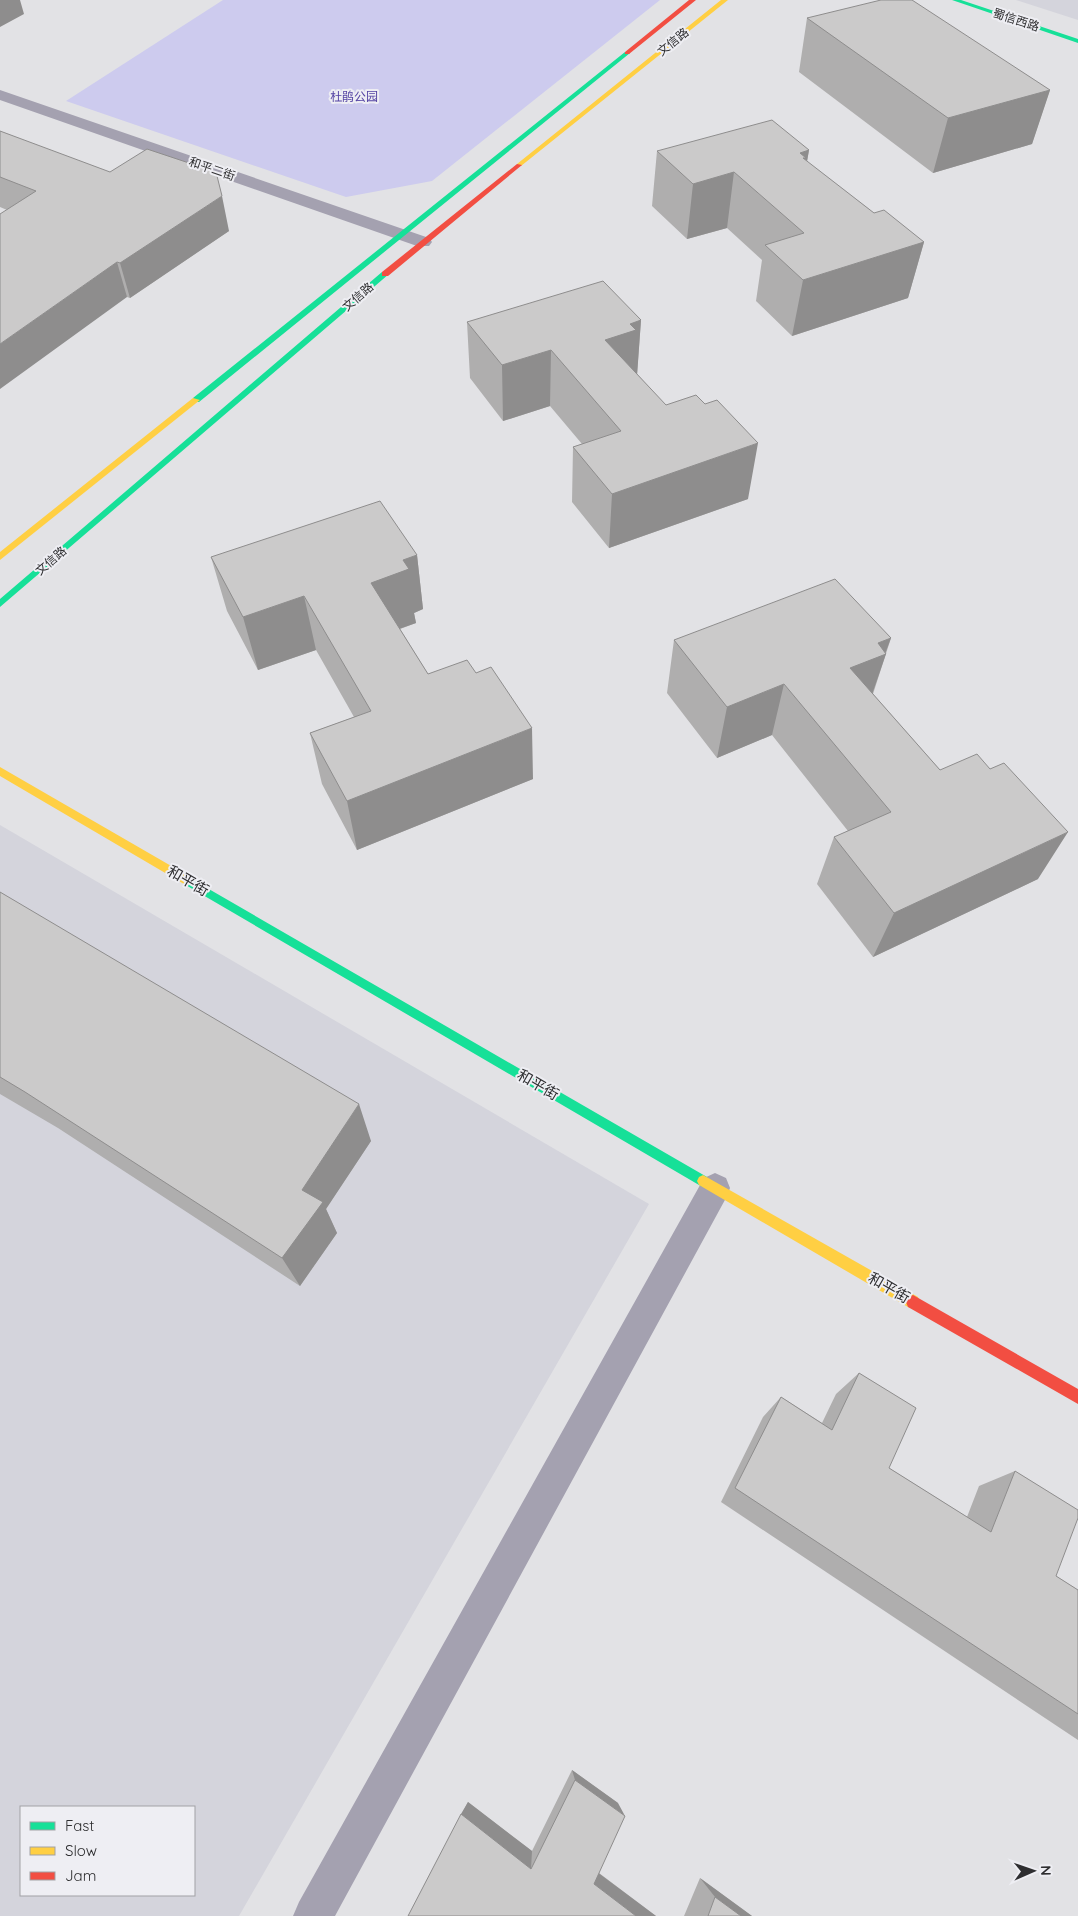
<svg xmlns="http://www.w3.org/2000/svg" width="1078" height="1916" font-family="Quicksand,'Noto Sans SC',sans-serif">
	<rect width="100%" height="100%" fill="#e2e2e5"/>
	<!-- built -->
	<path fill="#d4d4dc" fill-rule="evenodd" d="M1016,0H1078V20Z
		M0,825L649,1204L239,1916H0ZM21,1807H194V1895H21Z"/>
	<!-- green -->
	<path fill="#cdcbee" d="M223,0H660L432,181L346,197L66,101Z"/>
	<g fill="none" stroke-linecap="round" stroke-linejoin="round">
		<!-- street -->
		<path fill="#a4a1b0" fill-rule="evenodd" d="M0,90L429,238L432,242L429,246H417L0,100Z
			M715,1173L726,1178L730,1188L726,1198L335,1916H293L299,1902L704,1178Z"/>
		<!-- fast -->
		<path fill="#16e098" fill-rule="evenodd" d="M952,0H961L1078,39V43Z
			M625,52L630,53L199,402H193V398Z
			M382,272L389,274L0,607V599Z
			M188,877L707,1177L709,1181L707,1185L703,1187L699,1185L184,884L183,881L184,878Z"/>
		<!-- slow -->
		<path fill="#ffcf43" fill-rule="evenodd" d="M721,0H728L521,166H517V164Z
			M193,398L200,400L0,560V552Z
			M0,767L192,878L193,881L192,884H184L0,776Z
			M703,1175L918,1297L920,1302L918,1307L913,1309L908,1307L699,1185L697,1181L699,1177Z"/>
		<!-- jam -->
		<path fill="#f24e42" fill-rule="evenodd" d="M689,0H696L629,54H625V52Z
			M517,164L522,165L388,276H382V272Z
			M913,1295L1078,1389V1404L908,1307L906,1302L908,1297Z"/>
	</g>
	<!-- wall -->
	<path fill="#afaeae" d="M807,18L1050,90L1032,144L933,173L799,72Z
		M0,131L229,231L130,298L127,297L7,210L0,207Z
		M809,150L807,162L874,213L924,242L908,298L792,336L756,301L762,260L727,228L687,239L652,206L657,151Z
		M641,320L637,374L748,499L609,548L572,502L573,447L582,444L550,406L503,421L470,378L467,322Z
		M417,555L423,609L414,613L416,623L400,629L428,674L533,779L357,850L322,784L310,733L354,717L316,650L258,670L227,611L211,557Z
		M891,638L873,694L940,770L1038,879L873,957L817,884L834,837L848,831L772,735L717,758L667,693L674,640Z
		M0,892L371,1141L326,1209L337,1233L300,1286L58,1128L0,1094Z
		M859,1373L889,1468L967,1517L979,1486L1015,1471L1056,1576L1078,1590V1740L721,1502L763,1417L781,1397L822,1423L836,1394Z
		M572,1770L618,1803L599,1873L656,1916H408L468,1802L532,1851Z
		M700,1878L752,1916H684Z"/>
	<!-- shaded-wall -->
	<path fill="#8e8d8d" d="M0,0H20L24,14L0,27Z
		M1050,90L1032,144L933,173L948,118Z
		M809,150L799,205L800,153Z
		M734,172L727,228L687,239L693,184Z
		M222,196L229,231L130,298L120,263Z
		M924,242L908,298L792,336L803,280Z
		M117,262L127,297L0,389V344Z
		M641,320L637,376L605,340L630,324Z
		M551,350L550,406L503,421L502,365Z
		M758,443L748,499L609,548L612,494Z
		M417,555L423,609L414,613L416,623L379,636L371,583L403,560Z
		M304,596L316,650L258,670L243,617Z
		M891,638L885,654H886L868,706L850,668L878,643Z
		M784,684L772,735L717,758L727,707Z
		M532,728L533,779L357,850L347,801Z
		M1068,832L1038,879L873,957L894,913Z
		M359,1104L371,1141L326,1209L337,1233L300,1286L282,1258L302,1190Z
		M572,1770L618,1803L625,1816L575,1780Z
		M468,1802L532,1851L531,1869L461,1814Z
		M589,1866L656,1916H636L594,1884Z
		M700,1878L752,1916H741L715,1897Z"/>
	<!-- building -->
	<path fill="#cbcaca" stroke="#8e8d8d" d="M881,0H912L1050,90L948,118L807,18Z
		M772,120L809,150L800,153L806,158H803L874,213L884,210L924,242L803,280L765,245L804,233L734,172L693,184L657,151Z
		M0,131L110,172L147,149L216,172L222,196L120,263L117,262L0,344V214L36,191L0,177Z
		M603,281L641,320L630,324L636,330L605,340L666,405L696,395L705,404L717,400L758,443L612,494L573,447L621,431L551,350L502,365L467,322Z
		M380,501L417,555L403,560L409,569L371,583L428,674L467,660L476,673L491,667L532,728L347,801L310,733L371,711L304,596L243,617L211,557Z
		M835,579L891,638L878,643L886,654L850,668L940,770L977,754L990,769L1004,763L1068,832L894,913L834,837L891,812L784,684L727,707L674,640Z
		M0,892L359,1104L302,1190L323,1202L282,1258L25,1092L0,1077Z
		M859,1373L916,1408L889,1468L991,1532L1015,1471L1078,1510V1518L1056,1576L1078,1590V1714L735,1488L781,1397L832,1430Z
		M575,1780L625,1816L594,1884L636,1916H408L461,1814L531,1869Z
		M715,1897L741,1916H708Z"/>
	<g text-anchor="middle" stroke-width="4" stroke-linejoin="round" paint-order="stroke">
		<!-- far-street labels -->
		<g font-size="12" fill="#2e2e30" stroke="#eeeef3">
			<text transform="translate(1016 20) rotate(18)" y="4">蜀信西路</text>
			<text transform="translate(673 42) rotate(-39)" y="4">文信路</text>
			<text transform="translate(212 169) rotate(19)" y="4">和平二街</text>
			<text transform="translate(358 297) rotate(-41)" y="4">文信路</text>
			<text transform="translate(51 561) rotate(-41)" y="4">文信路</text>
		</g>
		<!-- far-park labels -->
		<g font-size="12" fill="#5443a3" stroke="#eeeef3">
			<text x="354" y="101">杜鹃公园</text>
		</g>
		<!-- street labels -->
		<g font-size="15" fill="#2e2e30" stroke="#eeeef3">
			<text transform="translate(188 881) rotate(30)" y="5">和平街</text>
			<text transform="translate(538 1085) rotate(30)" y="5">和平街</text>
			<text transform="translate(889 1288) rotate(30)" y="5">和平街</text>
		</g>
	</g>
	<!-- legend -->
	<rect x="20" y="1806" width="175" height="90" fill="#eeeef3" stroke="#a1a1a5"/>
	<rect x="30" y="1822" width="25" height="8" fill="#16e098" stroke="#a1a1a5"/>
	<text x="65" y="1831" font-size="15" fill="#2e2e30">Fast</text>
	<rect x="30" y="1847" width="25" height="8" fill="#ffcf43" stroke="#a1a1a5"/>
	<text x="65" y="1856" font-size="15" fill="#2e2e30">Slow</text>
	<rect x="30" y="1872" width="25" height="8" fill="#f24e42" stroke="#a1a1a5"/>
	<text x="65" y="1881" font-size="15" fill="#2e2e30">Jam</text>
	<!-- north arrow -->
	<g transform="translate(1033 1871) rotate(88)" stroke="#eeeef3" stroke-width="4" paint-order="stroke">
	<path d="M0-4L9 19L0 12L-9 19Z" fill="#2e2e30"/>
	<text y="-8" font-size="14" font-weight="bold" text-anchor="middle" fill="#2e2e30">N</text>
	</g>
</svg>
